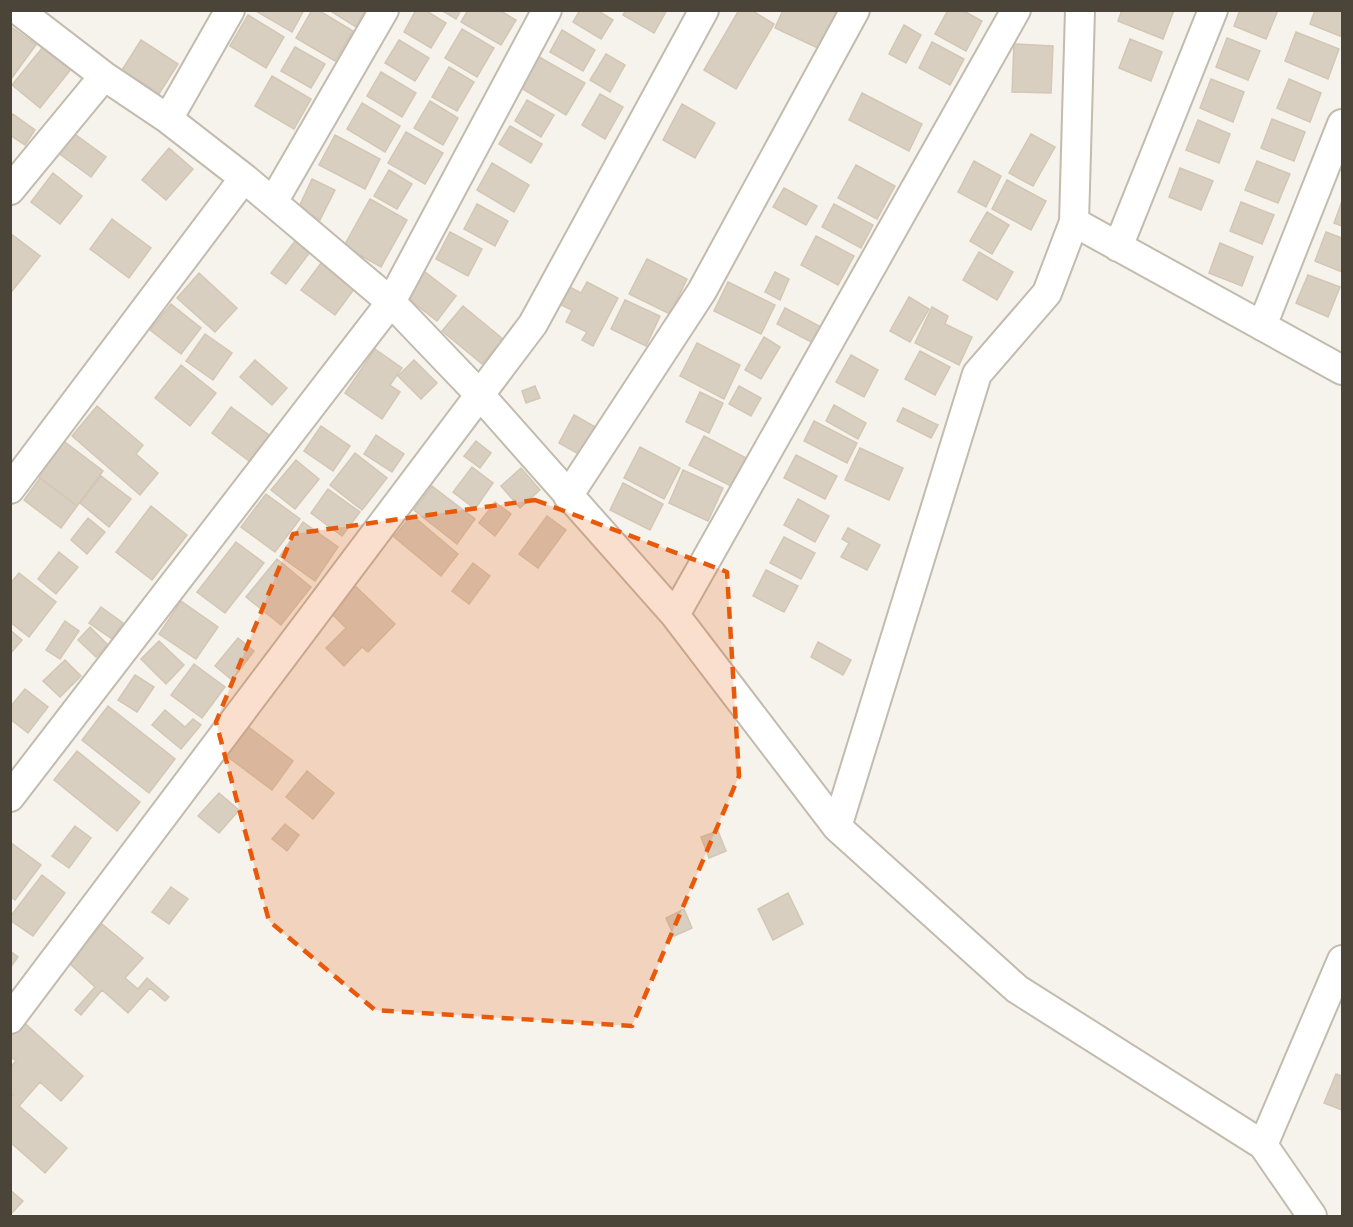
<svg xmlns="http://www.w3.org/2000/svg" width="1353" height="1227" font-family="Rubik,sans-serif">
	<rect width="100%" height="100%" fill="#f6f3ec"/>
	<!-- building -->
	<path fill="#d8cfc1" stroke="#d3c7b4" stroke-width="1.5" d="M254,10H304L292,32Z
		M312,10H318L353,31L335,61L296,38Z
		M329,10H365L356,27Z
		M416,10H425L446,23L431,48L404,32Z
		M441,10H461L456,19Z
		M468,10H499L516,20L501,45L461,22Z
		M580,10H597L613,20L601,39L573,22Z
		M626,10H667L654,33L623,15Z
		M739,10H751L774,24L736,89L704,70Z
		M783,10H832L840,15L824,51L775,28Z
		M948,10H962L982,21L966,51L935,34Z
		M1122,10H1174L1163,39L1118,21Z
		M1240,10H1278L1266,39L1234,26Z
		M1315,10H1342V37L1310,24Z
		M248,15L284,37L266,68L230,46Z
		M904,25L921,35L906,63L889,54Z
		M10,26L36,45L11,79L10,78Z
		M462,29L494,48L477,77L445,58Z
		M562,30L595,50L583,71L550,52Z
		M1296,32L1339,49L1328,79L1285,61Z
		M1227,38L1260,51L1248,80L1216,67Z
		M1130,39L1162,52L1151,81L1119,68Z
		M141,40L178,64L159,94L122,70Z
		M399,40L429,58L415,81L385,63Z
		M932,42L964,59L950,85L919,68Z
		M1014,44L1053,46L1051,93L1012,92Z
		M43,47L71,69L40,108L12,85Z
		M295,47L325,64L311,88L281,71Z
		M606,54L625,65L610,92L590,80Z
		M539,57L585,83L566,115L521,88Z
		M449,67L474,82L457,111L432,97Z
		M381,72L416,93L402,117L367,96Z
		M272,76L311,99L294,129L255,106Z
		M1211,79L1244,92L1233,122L1200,108Z
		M1289,79L1321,93L1310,122L1277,108Z
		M862,93L922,124L909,151L849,120Z
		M600,94L623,107L605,139L582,125Z
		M527,100L554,115L541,137L515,121Z
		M430,101L458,118L443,145L414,128Z
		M362,103L400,126L385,152L347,129Z
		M682,104L715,123L695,158L663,140Z
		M13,114L35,130L25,145L10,135V118Z
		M1272,119L1305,132L1294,161L1261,148Z
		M1198,120L1230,134L1219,163L1186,150Z
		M510,126L542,144L531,163L499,144Z
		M72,132L106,157L91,177L57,152Z
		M406,132L443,153L425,184L388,163Z
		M1031,134L1055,147L1033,186L1009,173Z
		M335,135L380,159L365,189L319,165Z
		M169,148L193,169L166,200L142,180Z
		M974,161L1001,176L986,207L958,192Z
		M1257,161L1290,174L1278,203L1245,190Z
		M492,163L529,185L514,212L477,190Z
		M856,165L895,186L877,219L838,198Z
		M1180,168L1213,181L1201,210L1169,197Z
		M389,170L412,184L397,209L374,196Z
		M53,173L82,196L60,224L31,202Z
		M312,179L335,190L320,220L298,209Z
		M1007,180L1046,201L1031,230L992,209Z
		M784,188L817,206L806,225L773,207Z
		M370,199L407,220L381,267L344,246Z
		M1342,201V226L1334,223Z
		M1241,202L1274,215L1262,244L1230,231Z
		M477,204L508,221L495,246L464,229Z
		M834,204L873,225L861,248L822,227Z
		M987,212L1009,225L992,254L970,241Z
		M112,219L151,248L129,278L90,249Z
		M450,232L482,249L468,276L436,259Z
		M1326,232L1342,238V272L1315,261Z
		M10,233L40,256L12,291L10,290Z
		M816,236L854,256L838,285L801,265Z
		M295,241L310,252L286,284L271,273Z
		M1220,243L1253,257L1242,286L1209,273Z
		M979,252L1013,272L997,300L963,280Z
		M647,259L687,279L670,314L629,294Z
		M321,263L355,288L335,315L301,290Z
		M420,268L456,296L437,321L401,293Z
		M775,272L789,279L780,300L765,292Z
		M199,273L237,308L215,332L177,298Z
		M1308,275L1340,287L1328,317L1296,303Z
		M587,282L618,298L593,346L582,340L587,332L566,322L572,310L559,304L568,286L581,293Z
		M728,282L775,305L761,334L714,311Z
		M909,297L929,309L910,342L890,331Z
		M625,300L660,316L646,346L611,329Z
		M171,304L201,328L181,354L150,330Z
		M463,306L503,339L482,364L442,331Z
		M932,307L948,316L945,324L972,337L959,365L915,343Z
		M785,308L821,327L813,343L777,324Z
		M205,334L232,353L213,380L186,361Z
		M764,337L780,347L761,379L745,370Z
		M697,343L740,365L724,399L680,376Z
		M375,349L402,368L390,385L400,392L382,419L345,393Z
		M920,351L950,367L935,395L905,379Z
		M851,355L878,370L864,397L836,382Z
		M255,360L287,388L272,405L240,377Z
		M414,360L437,383L421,399L398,376Z
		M181,365L216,393L190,426L155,398Z
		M535,386L540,398L526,403L522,391Z
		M739,386L761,398L751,416L729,404Z
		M700,392L723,403L709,433L686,422Z
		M834,405L866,423L858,439L826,421Z
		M97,406L143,445L136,454L158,473L140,495L72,436Z
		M231,407L269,435L249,461L212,433Z
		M903,408L938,425L931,438L897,421Z
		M574,415L599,429L584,457L559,443Z
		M814,421L857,443L847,463L804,441Z
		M321,426L350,446L333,471L304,451Z
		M376,435L404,454L392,472L364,454Z
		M704,436L750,460L735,488L689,465Z
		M61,439L103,471L77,506L35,474Z
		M476,441L491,453L480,468L464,456Z
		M640,447L680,468L664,499L624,478Z
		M860,448L903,468L889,500L845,480Z
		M355,453L387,478L362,510L330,485Z
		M796,455L837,476L825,499L784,478Z
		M296,460L319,479L295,509L271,490Z
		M472,467L493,483L475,509L453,492Z
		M521,468L540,490L520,508L501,486Z
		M683,470L723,488L708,521L669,503Z
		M101,476L131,499L109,527L80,503Z
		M40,478L77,506L61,528L24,500Z
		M623,483L663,504L650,530L610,510Z
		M432,486L475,519L457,544L414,510Z
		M328,489L360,512L342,536L311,513Z
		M266,494L300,519L275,552L241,527Z
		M798,499L829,516L815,542L784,525Z
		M495,502L511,514L495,536L479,523Z
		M151,506L187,535L152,580L116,552Z
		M412,515L458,554L441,576L394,537Z
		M547,516L566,530L538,568L519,554Z
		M88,518L105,532L87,554L71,540Z
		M303,522L338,547L315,581L280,556Z
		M848,528L880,545L867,570L841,557L849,543L842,539Z
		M784,537L815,553L801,579L770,563Z
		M236,542L264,563L225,613L197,592Z
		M59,552L78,567L56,594L38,579Z
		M277,559L311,587L281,625L246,597Z
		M473,563L490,576L469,604L452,591Z
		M766,570L798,586L784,612L753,596Z
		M19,573L56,602L29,637L10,622V584Z
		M351,582L395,624L368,652L362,647L344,666L326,648L346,628L326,608Z
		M181,601L218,627L196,659L159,634Z
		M101,607L123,623L112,639L89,623Z
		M65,621L79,631L60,659L46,650Z
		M90,627L108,645L96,657L78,640Z
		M10,630L22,640L10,654Z
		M238,638L254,651L232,680L215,666Z
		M159,641L184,665L166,684L141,659Z
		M818,642L851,660L843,675L811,657Z
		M65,660L81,676L60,697L43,681Z
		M194,664L225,687L202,718L171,695Z
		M135,675L154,687L137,712L118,700Z
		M25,689L48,707L28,733L10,719V707Z
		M108,706L175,759L149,793L82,740Z
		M165,710L185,727L193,719L201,725L181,749L152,725Z
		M246,725L293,761L272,790L224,754Z
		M77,751L140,802L117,831L54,780Z
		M307,771L334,793L313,819L286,797Z
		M219,793L239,810L219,833L198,816Z
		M285,824L299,835L287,851L272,839Z
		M75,826L91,838L69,868L52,856Z
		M718,831L726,851L709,858L701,837Z
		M10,842L41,865L15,900L10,896Z
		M42,875L65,893L33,936L10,920V917Z
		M171,887L188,899L169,924L152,912Z
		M788,893L803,924L773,940L758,909Z
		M684,909L692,928L674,936L666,918Z
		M102,924L143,958L125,978L138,989L147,978L169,997L165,1001L150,988L128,1013L102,990L81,1015L75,1010L95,987L69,963Z
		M10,951L18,957L10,968Z
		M19,1018L83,1076L61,1101L40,1082L19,1106L67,1148L45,1173L10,1142V1099L13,1095L10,1093V1067L16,1061L10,1056V1027Z
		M1336,1074L1342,1076V1110L1324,1103Z
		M10,1190L23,1201L10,1215Z"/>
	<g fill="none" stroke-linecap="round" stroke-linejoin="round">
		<!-- street casing -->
		<g stroke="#c2bbae" stroke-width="32">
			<path id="street" d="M18,10L104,76L168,119L244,178L391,302L480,395L675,615L837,827L1017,989L1263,1145L1312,1216
				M1080,10L1074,222L1342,370
				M168,119L230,10
				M10,190L104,76
				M273,202L384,10
				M1118,247L1213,10
				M1262,326L1342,124
				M10,489L244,178
				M568,496L702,291L855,10
				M675,615L1016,10
				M10,797L391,302L547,10
				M837,827L977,374L1047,293L1074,222
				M10,1019L533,324L704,10
				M1263,1145L1342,960"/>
		</g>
		<!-- street -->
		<use href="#street" stroke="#fff" stroke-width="28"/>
	</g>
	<!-- marked area -->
	<path fill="#e8590c" fill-opacity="0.2" stroke="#e8590c" stroke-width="4.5" stroke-dasharray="12 8" stroke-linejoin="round" d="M535,500L727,572L739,776L632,1026L375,1010L269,921L216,722L293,534Z"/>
	<!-- border -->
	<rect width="1353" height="1227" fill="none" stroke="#4b4439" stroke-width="24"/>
</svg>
